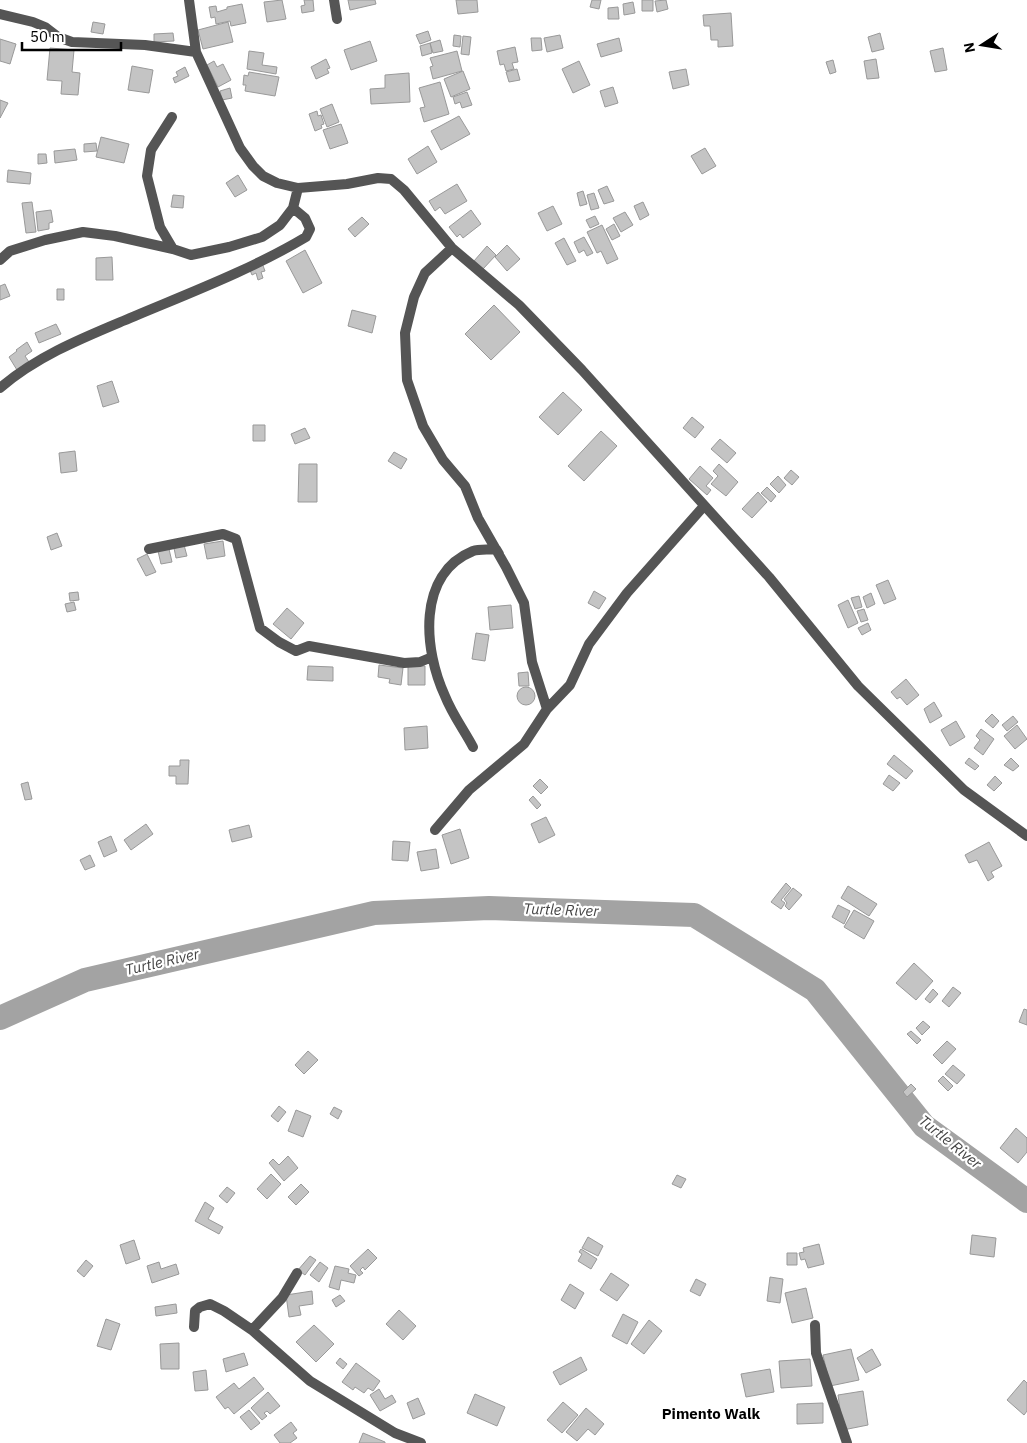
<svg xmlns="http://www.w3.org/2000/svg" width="1027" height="1443" font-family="'IBM Plex Sans',sans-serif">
	<rect width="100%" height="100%" fill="#fff"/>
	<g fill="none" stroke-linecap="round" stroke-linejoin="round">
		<!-- river -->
		<path stroke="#a3a3a3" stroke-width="24" d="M0,1018L85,980L374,913L489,908L694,915L815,990L924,1126L1027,1201"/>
	</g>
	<!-- building -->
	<path fill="#c4c4c4" stroke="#999" d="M282,0L286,19L267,22L264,2Z
		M304,0H313L314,11L302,13L301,6L305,5Z
		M348,0H375L376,4L350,10Z
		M456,0H477L478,12L458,14Z
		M592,0H601L599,9L590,7Z
		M642,0H653V11H642Z
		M666,0L668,9L657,12L655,1Z
		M633,2L635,13L624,15L623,4Z
		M242,4L246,23L231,26L230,21L216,24L215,17L211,18L209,7L216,6L217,12L227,9V7Z
		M618,7L619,19H608V8Z
		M731,13L733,46L718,47V40H711L710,26H704L703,15Z
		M93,22L105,24L103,34L91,32Z
		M228,22L233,42L203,49L198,30Z
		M428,31L431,40L420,44L416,35Z
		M173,33L174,41L154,42V34Z
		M880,33L884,49L872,52L868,37Z
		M454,35L461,36L460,47L453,46Z
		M560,35L563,48L547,52L544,38Z
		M463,36L471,37L469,55L461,54Z
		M531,38H541L542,50L532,51Z
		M619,38L622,51L601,57L597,44Z
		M0,39L16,44L10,64L0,61Z
		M440,40L443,51L433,53L430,43Z
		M370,41L377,61L351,70L344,50Z
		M430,43L432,53L422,56L420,46Z
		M515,47L518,62L512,63L514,69L506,71L504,64L500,65L497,51Z
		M50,48L74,50L72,72L80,73L78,95L61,94L62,81L47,80Z
		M943,48L947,70L935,72L930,51Z
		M249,51L264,53L262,65L277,67L276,74L247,69Z
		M457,51L462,71L433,79L430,67L433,66L430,58Z
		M326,59L330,68L327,69L329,73L316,79L311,67Z
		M876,59L879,78L867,79L864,61Z
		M833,60L836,72L830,74L826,62Z
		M214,61L217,67L223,64L231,80L218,87L207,65Z
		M579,61L590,85L573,93L562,69Z
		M132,66L153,70L149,93L128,90Z
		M185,67L189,76L175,83L173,78L178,76L176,72Z
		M517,69L520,80L509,82L506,72Z
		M686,69L689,85L673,89L669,72Z
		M463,71L470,89L451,97L444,79Z
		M249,72L279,77L275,96L245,91L246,85H243L244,75L248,76Z
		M409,73L410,102L371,104L370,89L385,88V75Z
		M440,82L449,114L424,122L420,108L425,107L419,88Z
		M613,87L618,103L605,107L600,91Z
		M230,88L232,98L222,100L220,91Z
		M467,92L472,105L462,108L460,102L455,104L453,97Z
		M0,100L8,103L0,118Z
		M332,104L339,122L327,127L320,109Z
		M317,111L318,116L321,115L324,124L321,125L322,128L315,131L309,114Z
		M459,116L470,134L441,150L431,131Z
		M341,124L348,143L330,149L323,130Z
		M101,137L129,144L124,163L96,157Z
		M96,143L97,151L84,152V144Z
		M428,146L437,162L417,174L408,159Z
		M705,148L716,166L702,174L691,156Z
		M75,149L77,160L55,163L54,151Z
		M38,154H46L47,163L38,164Z
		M8,170L31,173L30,184L7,182Z
		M238,175L247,190L235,197L226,183Z
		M457,184L467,201L445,214L440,207L435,211L429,201Z
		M607,186L614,201L604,204L598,190Z
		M583,191L587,204L580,206L577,193Z
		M594,193L599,208L591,210L587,195Z
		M173,195L184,196L183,208L171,207Z
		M32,202L36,232L26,233L22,203Z
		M643,202L649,215L640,220L634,206Z
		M553,206L562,224L547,231L538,213Z
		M51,210L53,222L49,223V229L38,231L36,212Z
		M471,210L481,224L463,238L460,234L457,237L449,227Z
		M625,212L633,225L621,232L613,218Z
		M595,216L599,224L590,228L586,220Z
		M362,217L369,224L355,237L348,229Z
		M614,224L620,236L612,240L606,229Z
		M602,225L618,259L607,264L601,251L597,253L587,232Z
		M584,237L593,253L587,256L584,250L579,253L574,242Z
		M564,238L576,261L567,265L555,243Z
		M507,245L520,259L507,271L495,257Z
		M487,246L496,255L483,269L474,261Z
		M305,250L322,283L303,293L286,261Z
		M112,257L113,280H96V258Z
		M262,263L265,271L261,272L263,278L258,280L256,273L252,275L249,268Z
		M5,284L10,296L0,300V286Z
		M57,289H64V300H57Z
		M494,305L520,332L491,360L465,334Z
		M352,310L376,316L372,333L348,326Z
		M56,324L61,334L39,343L35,333Z
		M27,342L32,351L25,356L29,362L17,370L9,357L17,351L16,350Z
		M112,381L119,402L103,407L97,386Z
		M563,392L582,410L558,435L539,417Z
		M692,417L704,427L695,438L683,428Z
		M253,425H265V441H253Z
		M305,428L310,438L295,444L291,434Z
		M601,431L617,446L584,481L568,466Z
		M720,439L736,453L727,463L711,449Z
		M75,451L77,471L61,473L59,453Z
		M394,452L407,459L401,469L388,461Z
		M299,464H317V502H298Z
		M719,464L738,482L726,496L711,484L718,476L713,471Z
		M700,466L713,478L706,486L711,490L707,495L689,479Z
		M791,470L799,477L792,485L784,478Z
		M778,476L786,485L779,493L770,484Z
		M767,487L776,496L771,502L761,493Z
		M758,492L767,502L752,518L742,509Z
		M57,533L62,546L51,550L47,537Z
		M223,541L225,556L207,559L204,544Z
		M184,545L187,556L176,558L174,548Z
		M169,549L172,562L161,564L158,551Z
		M147,554L156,572L146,576L137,559Z
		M888,580L896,599L884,604L876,585Z
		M594,591L606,598L599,609L588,603Z
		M78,592L79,600L70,601L69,593Z
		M871,593L875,604L867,608L863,597Z
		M859,596L862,607L855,609L851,598Z
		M848,600L858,623L848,628L838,605Z
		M74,602L76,610L67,612L65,604Z
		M511,605L513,628L490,630L488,607Z
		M287,608L304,623L291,639L273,624Z
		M864,609L868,620L861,622L857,611Z
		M868,623L871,630L862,635L858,628Z
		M476,633L489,635L485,661L472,659Z
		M379,665L403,668L401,685L389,683L390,679L378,677Z
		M308,666L333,667V681L307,680Z
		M408,666H425V685H408Z
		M528,672L529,686H519L518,673Z
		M906,679L919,695L907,705L900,697L897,699L891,692Z
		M517 696a9 9 0 1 1 18 0a9 9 0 1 1-18 0Z
		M934,702L942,716L930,723L924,709Z
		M992,714L999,721L993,728L985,721Z
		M1013,716L1018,722L1007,731L1002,725Z
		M956,721L965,737L950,746L941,730Z
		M1017,725L1027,739L1015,749L1004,736Z
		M427,726L428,748L405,750L404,728Z
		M981,729L994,739L983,755L974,748L980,740L976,736Z
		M894,755L913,771L906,779L887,764Z
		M969,758L979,766L975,770L965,763Z
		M1011,758L1019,766L1013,771L1004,765Z
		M180,760H189L188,784H176V776H169V766H180Z
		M889,775L900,783L893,791L883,784Z
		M995,776L1002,783L994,791L987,785Z
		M540,779L548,787L541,794L533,786Z
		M28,782L32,799L25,800L21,784Z
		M533,796L541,805L537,809L529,800Z
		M546,817L555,835L539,843L531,824Z
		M146,824L153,834L131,850L124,840Z
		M249,825L252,837L232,842L229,830Z
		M460,829L469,858L451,864L442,835Z
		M111,836L117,851L104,857L98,842Z
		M393,841L410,842L408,861L392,860Z
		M989,842L1002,866L991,872L994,877L988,881L977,860L969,863L965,855Z
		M436,849L439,868L421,871L417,852Z
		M90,855L95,866L85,870L80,860Z
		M786,883L791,888L781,900L785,903L781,909L771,902Z
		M848,886L877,904L869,916L841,898Z
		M793,888L802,895L789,910L785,906L787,903L784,899Z
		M838,905L850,911L844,924L832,917Z
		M854,910L874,921L864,939L844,927Z
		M914,963L933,981L916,1000L896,983Z
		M953,987L961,993L949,1007L942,1001Z
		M933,989L938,994L930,1003L925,999Z
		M1024,1009L1027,1010V1025L1019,1022Z
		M923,1021L930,1027L922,1035L916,1028Z
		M911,1031L921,1040L917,1044L907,1034Z
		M947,1041L956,1049L942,1064L933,1055Z
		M308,1051L318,1060L304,1074L295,1065Z
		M953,1065L965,1075L957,1084L945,1074Z
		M943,1076L953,1086L948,1091L938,1081Z
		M911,1084L916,1089L907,1097L903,1092Z
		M279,1106L286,1112L278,1122L271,1116Z
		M334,1107L342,1111L338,1119L330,1114Z
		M296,1110L311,1116L303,1137L288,1131Z
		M1016,1128L1027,1138V1152L1018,1163L1000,1148Z
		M288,1156L298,1168L284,1181L269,1163L273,1159L279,1165Z
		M271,1174L281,1184L267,1199L257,1189Z
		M677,1175L686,1179L681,1188L672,1184Z
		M301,1184L309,1192L296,1205L288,1197Z
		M227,1187L235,1193L227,1203L219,1196Z
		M205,1202L214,1208L208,1219L223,1227L219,1234L195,1221Z
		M972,1235L996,1238L994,1257L970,1254Z
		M588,1237L603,1246L598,1256L582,1248Z
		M134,1240L140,1259L126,1264L120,1245Z
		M819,1244L824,1264L808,1268L805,1259L801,1260L799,1253L804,1252L803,1248Z
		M368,1249L377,1258L365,1270L363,1267L360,1270L363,1273L359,1276L350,1266Z
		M581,1249L597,1259L591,1269L578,1261L582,1254L579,1252Z
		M787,1253H797V1265H787Z
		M310,1256L316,1260L305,1275L298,1270Z
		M86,1260L93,1266L84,1277L77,1271Z
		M159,1262L161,1269L176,1264L179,1274L152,1283L147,1266Z
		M320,1262L328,1268L319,1282L310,1275Z
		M335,1266L349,1269L348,1273L356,1275L354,1283L341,1280L339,1290L329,1287Z
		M611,1273L629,1285L617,1301L600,1290Z
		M770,1277L783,1279L780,1303L767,1301Z
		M696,1279L706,1284L700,1296L690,1291Z
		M570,1284L584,1293L575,1309L561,1300Z
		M806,1288L813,1318L792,1323L785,1293Z
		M312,1291L313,1304L299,1306L301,1315L289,1317L286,1295Z
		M340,1295L345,1301L336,1307L332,1300Z
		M176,1304L177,1313L156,1316L155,1307Z
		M399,1310L416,1326L403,1340L386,1324Z
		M623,1314L638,1322L627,1344L612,1336Z
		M106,1319L120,1324L111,1350L97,1346Z
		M649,1320L662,1331L644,1354L631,1344Z
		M314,1325L334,1344L316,1362L296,1342Z
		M179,1343V1369H161L160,1344Z
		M851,1349L859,1380L830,1386L823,1355Z
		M872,1349L881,1365L866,1373L857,1358Z
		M244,1353L248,1365L226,1372L223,1359Z
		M581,1357L587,1370L560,1385L553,1372Z
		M340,1358L347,1364L343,1369L336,1363Z
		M810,1359L812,1386L781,1388L779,1361Z
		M356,1363L380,1381L373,1391L368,1388L364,1393L355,1387L353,1390L342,1382Z
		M770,1369L774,1392L746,1397L741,1374Z
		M206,1370L208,1390L195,1391L193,1372Z
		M254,1377L264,1389L234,1414L228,1407L225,1409L216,1397L234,1383L239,1389Z
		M1024,1380L1027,1383V1411L1024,1415L1007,1400Z
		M379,1389L385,1399L392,1395L396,1402L380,1411L370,1395Z
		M863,1391L868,1425L843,1430L838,1395Z
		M268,1392L280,1406L270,1414L267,1411L264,1413L267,1416L262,1420L251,1408Z
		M475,1394L505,1407L497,1426L467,1413Z
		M418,1398L425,1414L413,1419L407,1403Z
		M563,1402L578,1415L562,1433L547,1420Z
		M823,1403V1423L797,1424V1404Z
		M586,1408L604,1424L595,1435L588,1429L577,1441L566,1432Z
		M249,1410L260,1423L251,1430L240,1417Z
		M291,1422L297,1430L293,1433L297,1438L290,1443H280L274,1435Z
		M363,1433L385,1442V1443H359Z"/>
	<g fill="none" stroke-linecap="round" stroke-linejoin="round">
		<!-- minor -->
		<path stroke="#555" stroke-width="10" d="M189,0L196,52L240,148L253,166L263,176L277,183L298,188L347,184L378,178L391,179L404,190L452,248L519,305L582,370L769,577L858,686L964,790L1027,836
			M334,0L337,19
			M0,14L33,22L45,27L58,37L72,42L145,45L196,52
			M172,117L151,150L147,176L160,227L173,249L191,255L229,247L262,237L280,225L293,208L298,188
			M452,248L425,273L414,297L405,333L407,380L423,426L443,460L465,486L478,518L506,567L524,603L532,662L547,709
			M0,260L10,251L45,240L83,232L115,236L173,249
			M0,388C36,357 80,339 123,321C184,295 249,271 306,237L310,229L305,218L293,208
			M149,549L223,534L236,539L260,628L279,642L296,651L309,646L404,663L420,662L432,657
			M473,747C464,730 452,714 445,696C424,651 416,574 473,551C479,549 489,550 496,549L499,554
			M435,830L469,790L524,744L547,709L570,685L589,644L627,593L704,506
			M815,1325L816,1353L847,1443
			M194,1327L195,1311L200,1307L210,1304L224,1311L252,1330L310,1381L395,1433L421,1443
			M252,1330L282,1298L297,1273"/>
	</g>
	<g text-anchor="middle" stroke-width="4.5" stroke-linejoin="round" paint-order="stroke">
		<!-- water labels -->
		<g font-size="15" font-style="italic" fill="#444" stroke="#fff">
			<text transform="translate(561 910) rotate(2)" y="5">Turtle River</text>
			<text transform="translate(162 962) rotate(-13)" y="5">Turtle River</text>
			<text transform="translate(950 1142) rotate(39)" y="5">Turtle River</text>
		</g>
		<!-- neighbourhood labels -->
		<g font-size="15" font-weight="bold" fill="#000" stroke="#fff">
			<text x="711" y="1419">Pimento Walk</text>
		</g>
	</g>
	<!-- north arrow -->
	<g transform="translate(982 45) rotate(258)" stroke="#ffffff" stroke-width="4" paint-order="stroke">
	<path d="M0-4L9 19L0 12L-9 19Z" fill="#000000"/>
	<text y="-8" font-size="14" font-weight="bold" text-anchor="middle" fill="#000000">N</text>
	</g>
	<!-- scale -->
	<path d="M22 42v8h99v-8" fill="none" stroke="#000000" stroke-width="2.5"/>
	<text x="30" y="42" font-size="15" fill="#000000" stroke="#ffffff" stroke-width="4" paint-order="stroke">50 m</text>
</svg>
